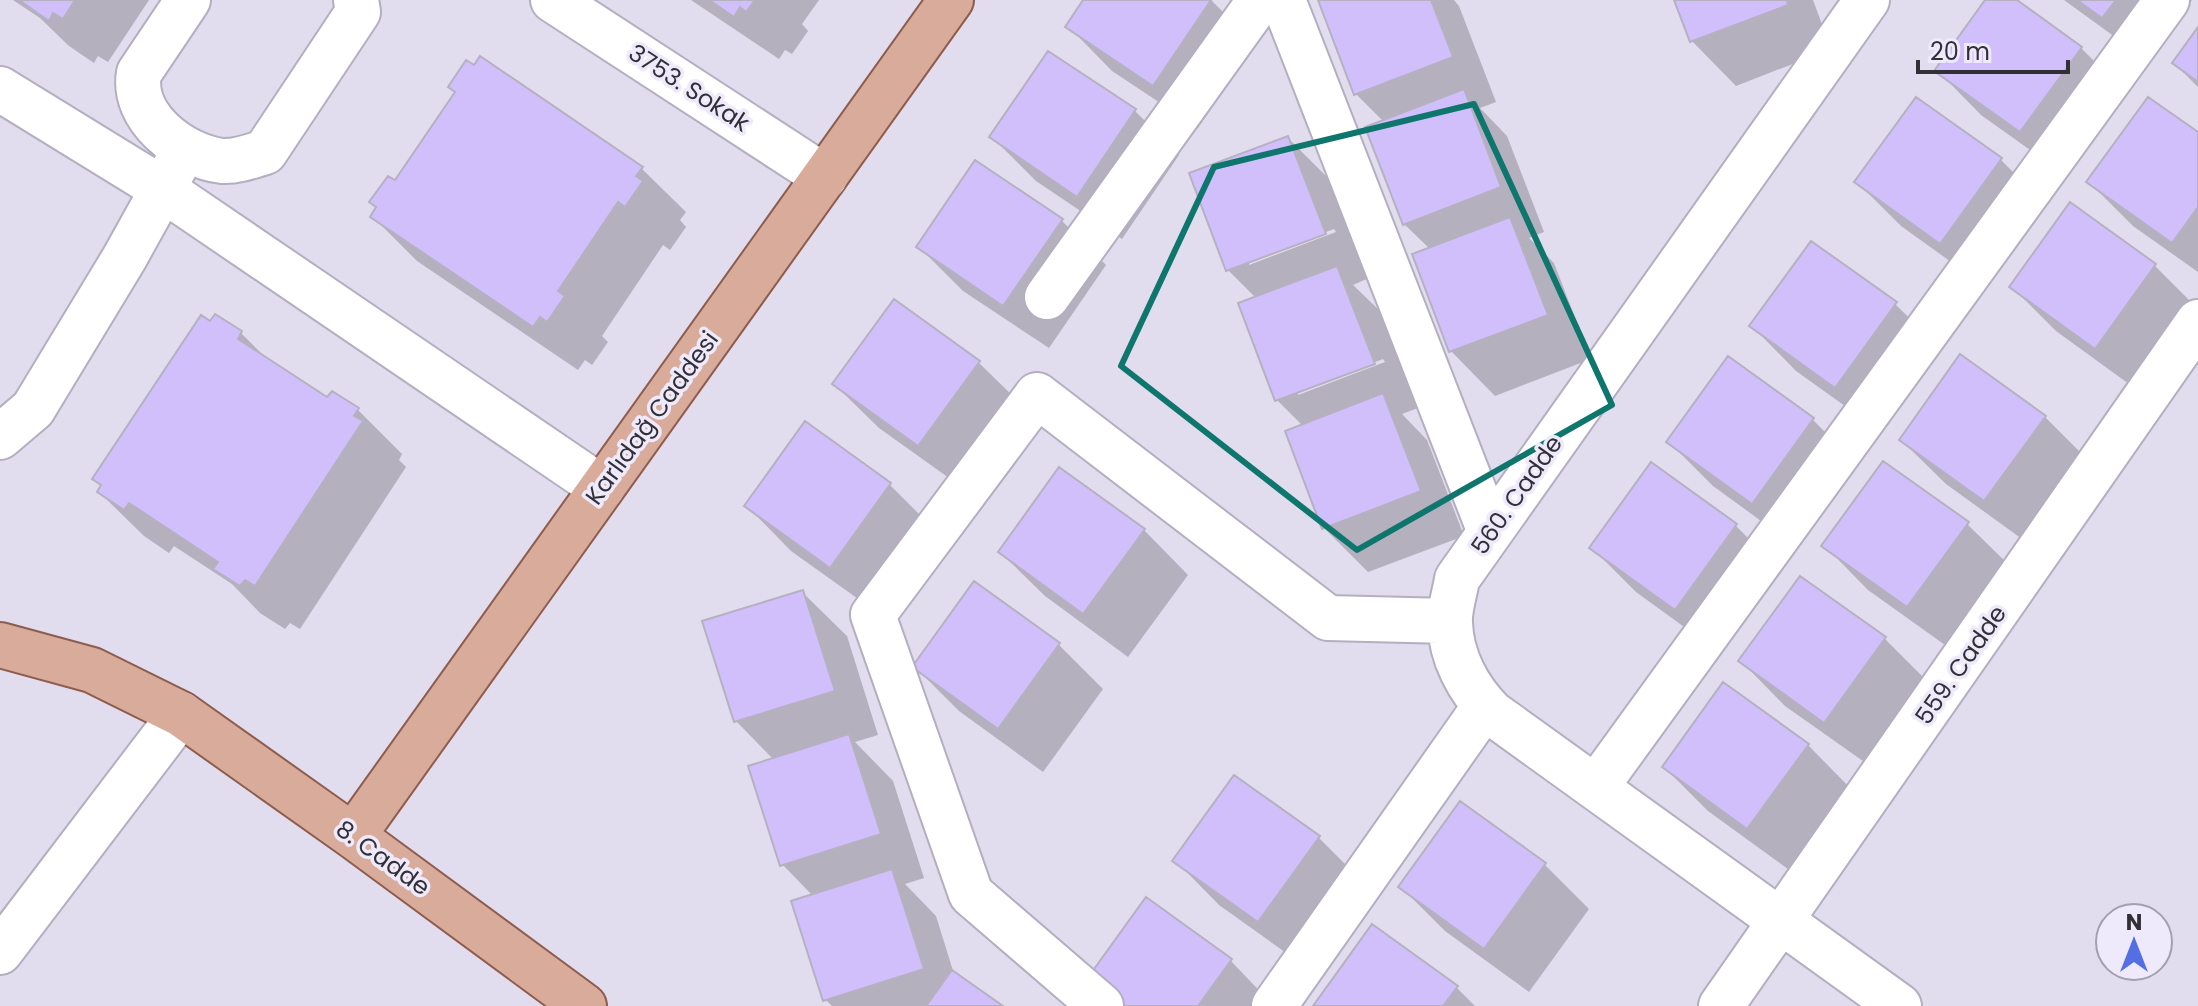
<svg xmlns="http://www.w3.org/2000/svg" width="2198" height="1006" font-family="Poppins,sans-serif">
	<rect width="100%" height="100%" fill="#e1dcee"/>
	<!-- shadow -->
	<path fill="#0003" fill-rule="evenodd" d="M13,0H149L108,62L98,56L94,63L69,46L40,18Z
		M691,0H819L802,24L808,31L792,54L785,50L779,59Z
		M1085,0H1211L1255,44L1198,128L1112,71L1068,26Z
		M1320,0H1454L1459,6L1496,102L1480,108L1507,136L1544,232L1529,238L1554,263L1591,359L1495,396L1451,351L1430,249L1404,224L1384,122L1356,94Z
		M1676,0H1813L1831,49L1736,86L1692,41Z
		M1988,0H2014L2081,48L2125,92L2065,175L1981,115L1937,70Z
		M2064,0H2192L2148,61Z
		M2198,30V87L2174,63Z
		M1135,111L1179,155L1122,239L1036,181L992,137Z
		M2198,135V272L2133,226L2088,181Z
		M1288,138L1332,182L1369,278L1353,285L1381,312L1418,408L1402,414L1427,440L1464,536L1368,572L1324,528L1303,426L1277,400L1241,304L1256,298L1228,270L1192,174ZM1334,229L1336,232L1249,265V261ZM1383,359L1385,362L1298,395V391Z
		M2001,160L2045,204L1986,287L1901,226L1857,182Z
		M641,168L686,212L680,220L686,227L670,250L663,245L602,336L608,342L592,365L585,360L578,370L417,261L372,216L395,183Z
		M2071,205L2155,266L2198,309L2140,392L2056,331L2012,287Z
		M1062,221L1106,265L1049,348L963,291L918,246Z
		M1895,304L1940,348L1880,431L1796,371L1752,326Z
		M211,323L241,333L271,363L328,400L358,410L402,454L399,460L406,467L300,629L290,623L285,629L260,613L232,584L174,546L169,553L144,536L99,492L102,487L94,479Z
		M978,362L1023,406L963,488L879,428L834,384Z
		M2045,417L2089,461L2029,544L1946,484L1901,440Z
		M1813,420L1857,464L1797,547L1713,486L1669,442Z
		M806,424L890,485L934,529L875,611L791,551L747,506Z
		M1967,524L2012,568L1952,650L1868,590L1824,545Z
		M1735,525L1780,570L1720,653L1636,592L1592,548Z
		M1144,530L1188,575L1128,657L1045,596L1000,552Z
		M802,592L847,636L878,735L855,742L893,781L924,878L905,884L936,916L954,974L999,1006H832L825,999L813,896L782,864L774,760L736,721Z
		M1885,639L1929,683L1870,766L1785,706L1741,661Z
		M1059,645L1103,689L1043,772L959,711L915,667Z
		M1808,745L1852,790L1792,872L1708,811L1664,767Z
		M1235,778L1319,838L1363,882L1303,965L1219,905L1175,860Z
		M1461,804L1545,865L1589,909L1529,992L1445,931L1401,887Z
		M1230,960L1274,1006H1110Z
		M1456,987L1475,1006H1316Z"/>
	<!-- building -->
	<path fill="#d1bffc" stroke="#b5b1c1" stroke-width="2" d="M23,0H75L63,19L53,13L49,21L22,2Z
		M709,0H755L746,12L740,7L734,17Z
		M1083,0H1211L1153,86L1065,27Z
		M1318,0H1431L1453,57L1354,95Z
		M1674,0H1787L1788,5L1690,42Z
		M1985,0H2017L2082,47L2020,132L1934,71Z
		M2077,0H2116L2102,18Z
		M2198,27V82L2172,63Z
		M1048,51L1136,109L1077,197L989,137Z
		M480,56L643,167L636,176L643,181L625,207L618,202L558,291L565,296L547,322L540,317L533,327L370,217L376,207L369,202L388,176L395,180L455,92L448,87L466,60L474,65Z
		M1464,89L1501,187L1403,225L1365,127Z
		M1916,97L2002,158L1940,244L1854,182Z
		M2148,97L2198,132V207L2172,243L2086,182Z
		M1288,136L1326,234L1226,271L1189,173Z
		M975,160L1063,219L1003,306L916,247Z
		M2070,202L2156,264L2095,349L2009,287Z
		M1510,217L1548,315L1449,352L1412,254Z
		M1811,241L1897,302L1835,388L1749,326Z
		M1337,266L1375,364L1275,401L1238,303Z
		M894,299L980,361L918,446L832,384Z
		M215,314L242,331L238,339L327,397L332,391L359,408L354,416L363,421L255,586L245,580L240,586L213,569L218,562L129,503L124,510L97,492L101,485L92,479L201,315L210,321Z
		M1960,354L2046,416L1984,501L1899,440Z
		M1728,356L1814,418L1752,504L1666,442Z
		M1383,393L1421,491L1322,529L1285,431Z
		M805,421L891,483L830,568L744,506Z
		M1883,461L1969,522L1907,607L1821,546Z
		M1651,462L1737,524L1675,610L1589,548Z
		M1059,467L1145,529L1083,614L998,552Z
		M1800,576L1886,637L1824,723L1738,661Z
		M974,581L1060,643L998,729L912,667Z
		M803,590L835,691L734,722L702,621Z
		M1723,682L1809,744L1747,829L1662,767Z
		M849,734L881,834L780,866L748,766Z
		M1234,775L1320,836L1258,922L1172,861Z
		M1460,801L1546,863L1484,949L1398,887Z
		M892,869L924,969L823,1001L791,901Z
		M1146,897L1232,959L1198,1006H1116L1084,983Z
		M1372,924L1458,986L1443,1006H1313Z
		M952,970L1003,1006H926Z"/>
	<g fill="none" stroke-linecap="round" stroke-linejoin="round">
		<!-- minor casing -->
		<g stroke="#b3afc0" stroke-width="48">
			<path id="minor" d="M188,0L139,73C131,117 181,156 222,161C236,162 252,156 265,152L358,12L356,0
				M553,0L825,177
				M1283,0L1490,532
				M1867,0L1457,579C1455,593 1449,609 1450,623C1451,657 1468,689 1492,713L1899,1006
				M0,89L161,188L602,488
				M1047,297L1260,0
				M0,437L33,409L125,257L176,165
				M1596,787L2167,0
				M0,952L181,714
				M1101,1006L971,894L873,615L1037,395L1328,618L1449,621
				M1274,1006L1485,706
				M1721,1006L2198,322"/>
		</g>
		<!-- major casing -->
		<g stroke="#8e5c4d" stroke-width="48">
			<path id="major" d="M0,645L92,670L181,714L353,836L584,1006
				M353,836L951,0"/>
		</g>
		<!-- minor -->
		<use href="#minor" stroke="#fff" stroke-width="44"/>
		<!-- major -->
		<use href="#major" stroke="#d9ab9b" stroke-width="44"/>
	</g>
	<!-- marked area -->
	<path fill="none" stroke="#0f766e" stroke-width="6" stroke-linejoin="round" d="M1474,104L1612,405L1357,550L1121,366L1214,167Z"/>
	<g text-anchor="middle" stroke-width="7" stroke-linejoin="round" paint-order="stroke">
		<!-- street labels -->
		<g font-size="24" fill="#323037" stroke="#eeeafb">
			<text transform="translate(689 88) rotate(33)" y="8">3753. Sokak</text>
			<text transform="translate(652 418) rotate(-54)" y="8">Karlıdağ Caddesi</text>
			<text transform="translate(1517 495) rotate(-55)" y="8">560. Cadde</text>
			<text transform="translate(1961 665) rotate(-55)" y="8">559. Cadde</text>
			<text transform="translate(383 858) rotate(36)" y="8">8. Cadde</text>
		</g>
	</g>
	<!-- north arrow -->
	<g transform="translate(2134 942)"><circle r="38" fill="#eeeafb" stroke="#a3a0ad" stroke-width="2"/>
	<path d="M0-6L14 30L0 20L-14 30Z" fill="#546fe4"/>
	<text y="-12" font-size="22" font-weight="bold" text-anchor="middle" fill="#323037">N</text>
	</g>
	<!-- scale -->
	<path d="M1918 60v12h150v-12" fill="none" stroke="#323037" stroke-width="4"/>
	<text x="1930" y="60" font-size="24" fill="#323037" stroke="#eeeafb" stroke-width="6" paint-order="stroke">20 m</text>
</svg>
